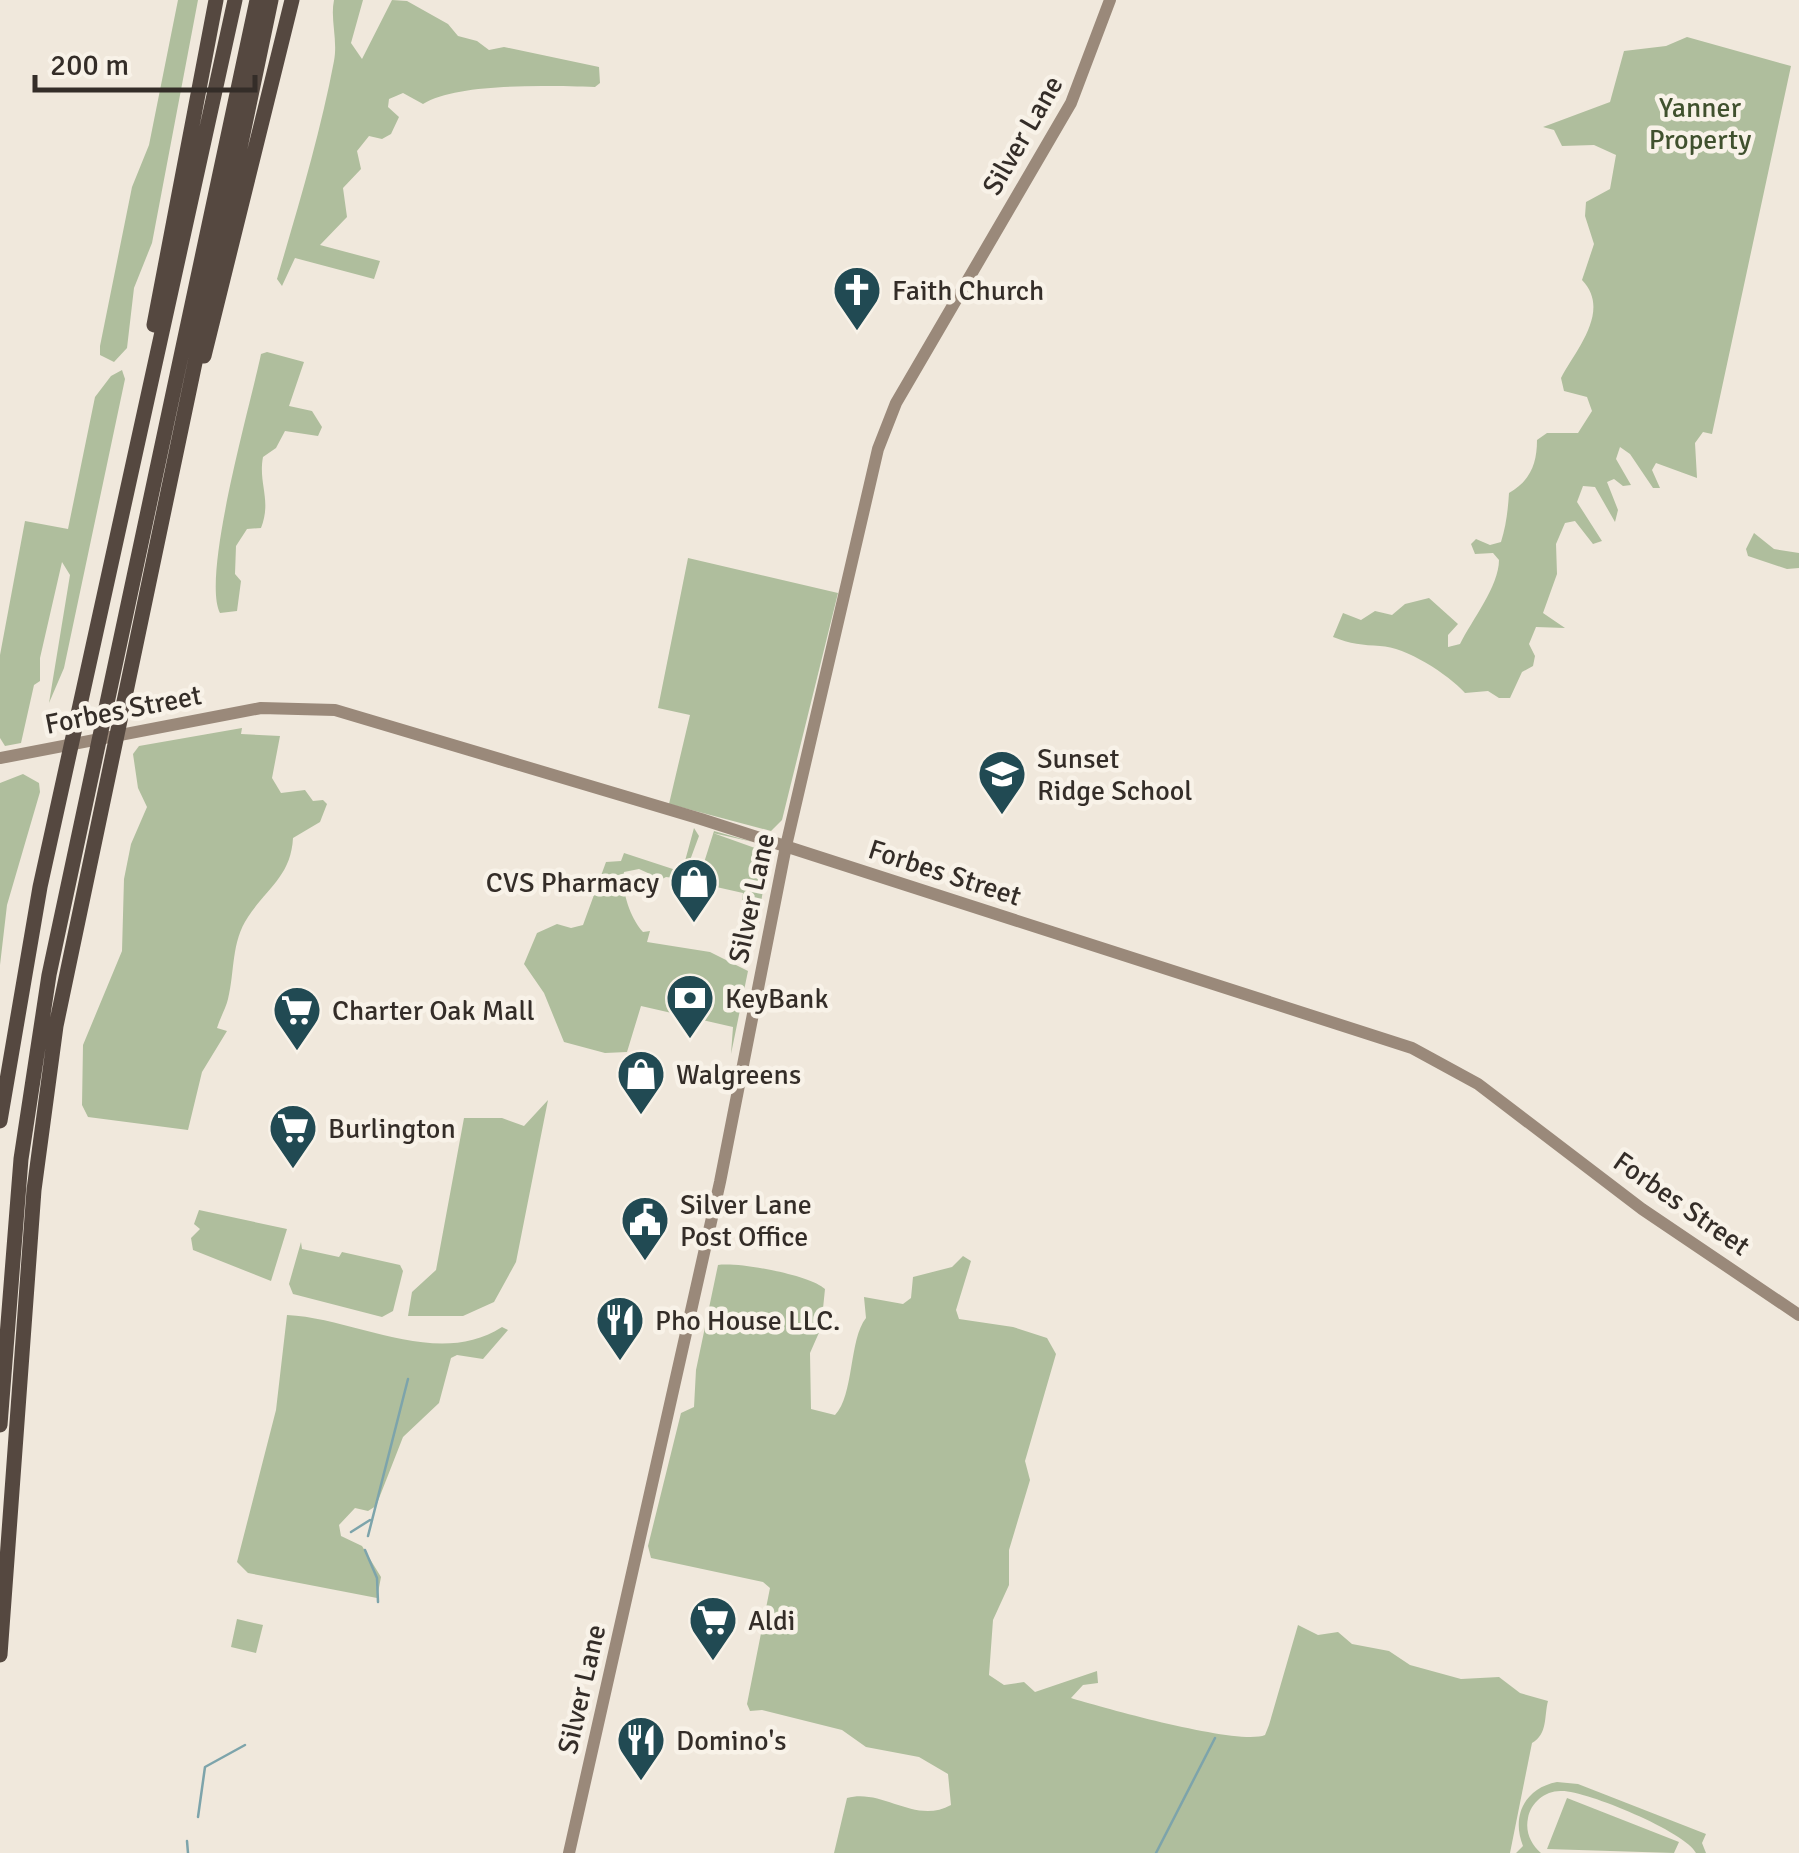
<svg xmlns="http://www.w3.org/2000/svg" width="1799" height="1853" font-family="Signika,sans-serif">
	<rect width="100%" height="100%" fill="#f0e8dc"/>
	<!-- green -->
	<path fill="#afbe9d" d="M178,0H198L152,243L134,288L127,348L114,362L100,355V346L132,187L149,145Z
		M334,0H363L351,43L362,59L392,0L407,1L448,24L458,36L477,41L489,50L504,47L599,67L600,83L595,87C550,86 458,82 423,104L403,93L389,99L388,107L399,117L391,134L382,139L369,136L357,151L361,169L343,188L347,217L320,245L380,261L374,279L295,258L282,286L277,279C298,207 320,135 334,61C338,39 330,20 334,0Z
		M1687,37L1791,66L1712,434L1703,432L1695,443L1697,478L1656,463L1652,470L1660,488H1653L1630,454L1620,447L1616,459L1631,485L1623,486L1614,479L1607,482L1618,510L1615,522L1595,487L1583,486L1577,502L1602,541L1593,544L1575,521L1565,523L1556,544L1557,574L1543,613L1565,628L1536,627L1529,644L1535,656L1533,666L1522,672L1510,698H1499L1488,691L1465,693C1448,674 1406,647 1380,646C1363,645 1350,644 1333,637L1343,613L1361,620L1375,611L1392,615L1405,604L1429,598L1458,624L1448,635V647L1460,644C1472,620 1499,586 1499,560L1493,553L1475,554L1471,544L1476,539L1490,545L1501,542C1506,526 1508,510 1509,493C1530,481 1537,464 1537,440L1547,433H1578L1592,411L1587,397L1564,391L1561,378C1575,351 1612,311 1582,280L1594,244L1585,216L1586,202L1610,189L1616,155L1594,145L1562,146L1554,130L1543,127L1610,102L1624,51L1666,46Z
		M267,352L304,362L289,406L312,411L322,427L318,436L285,431L276,448L263,457C258,484 272,500 261,528L247,529L236,546L235,574L241,581L237,611L220,613C201,576 251,403 261,354Z
		M122,370L125,379L64,668L49,703L70,575L62,562L40,658V681L34,685L21,743L5,746L0,738V655L25,521L68,529L95,397L111,376Z
		M1754,533L1774,549L1799,553V568L1787,569L1748,556L1746,549Z
		M688,558L838,593L782,820L771,831L669,804L690,715L658,708Z
		M242,728L241,734L280,736L272,778L281,793L305,790L313,801L323,800L327,804L320,822L293,838C291,876 267,888 248,917C231,942 235,971 228,999C226,1008 220,1018 217,1028L227,1031L202,1072L188,1130L88,1117L82,1105L83,1045L122,951L124,879L131,844L147,807L138,788L133,754L139,746Z
		M23,774L39,783L40,792L7,905L0,965V783Z
		M694,828L699,836L683,879L666,877L651,885L650,874L639,869L624,872C621,892 631,919 643,932L650,931L647,942L710,952L748,971L731,1054L733,1027L641,1006L627,1052L605,1053L564,1042L544,993L524,964L537,933L557,924L571,928L583,925L606,862L621,861L624,853L682,872Z
		M714,831L753,842L713,833L769,853L758,921L744,917L747,902L742,900L743,893L703,884L700,890L696,888Z
		M548,1100L516,1262L494,1302L463,1316H408L412,1292L436,1270L464,1118H502L524,1126Z
		M199,1210L287,1229L271,1281L193,1250L191,1238L200,1229L194,1224Z
		M301,1242L302,1249L339,1257L342,1252L400,1265L403,1271L393,1311L382,1317L293,1294L289,1284Z
		M963,1256L971,1261L956,1310L959,1319L1013,1327L1047,1338L1056,1354L1025,1461L1030,1480L1009,1550V1585L993,1620L989,1675L1004,1685L1024,1682L1035,1692L1097,1671L1098,1683L1083,1685L1071,1698C1104,1708 1239,1746 1265,1735L1269,1725L1298,1625L1318,1635L1338,1632L1352,1644L1389,1651L1410,1665L1461,1679L1499,1677L1520,1693L1548,1701C1544,1716 1548,1734 1532,1743L1510,1853H834L847,1798C883,1788 915,1825 951,1805L948,1774L919,1757L866,1747L842,1730L762,1710L750,1711L747,1704L770,1588L763,1582L651,1558L648,1546L681,1413L694,1407L696,1370L718,1265C740,1262 810,1275 825,1289L821,1328L810,1353L811,1409L835,1415C854,1396 849,1339 866,1318L864,1297L903,1304L911,1298L913,1277L952,1267Z
		M287,1315C355,1318 437,1369 502,1327L508,1330L483,1359L457,1355L451,1358L439,1403L403,1437L376,1506L368,1511L355,1508L339,1525L341,1536L362,1546L381,1577L377,1598L248,1573L237,1562L276,1410Z
		M237,1619L263,1625L256,1653L231,1647Z
		M1557,1782L1578,1784L1706,1834L1702,1843L1706,1853H1696C1686,1832 1587,1791 1562,1791C1546,1790 1531,1802 1528,1818C1525,1832 1531,1844 1541,1853H1516L1523,1846C1511,1816 1525,1788 1557,1782Z
		M1567,1798L1679,1842L1674,1853L1547,1849Z"/>
	<g fill="none" stroke-linecap="round" stroke-linejoin="round">
		<!-- stream -->
		<path stroke="#7da4ab" stroke-width="2.5" d="M351,1532L370,1520
			M368,1536L408,1379
			M365,1550L377,1578L378,1602
			M198,1817L205,1767L245,1745
			M187,1841L188,1853
			M1156,1853L1215,1738"/>
		<!-- secondary -->
		<path stroke="#9a897a" stroke-width="12" d="M0,758L261,708L335,710L701,819L1412,1048L1478,1084L1642,1209L1799,1315
			M569,1853L720,1182L786,846L878,449L896,403L1071,103L1110,0"/>
		<!-- motorway -->
		<path stroke="#554840" stroke-width="15" d="M154,325L216,0
			M204,356L292,0
			M0,1121L40,887L235,0
			M0,1425L21,1159L49,975L257,0
			M0,1655L34,1190L56,1026L271,0"/>
	</g>
	<!-- icons -->
	<defs>
		<g id="church-pin" transform="scale(2.5)"><path d="M0 17L-7.5 6A9.5 9.5 0 1 1 7.5 6Z" fill="#214a53" stroke="#f8f2e8"/><path d="M-1.2-6h2.4v3.5h3.3v2.4h-3.3V6h-2.4V-.1h-3.3v-2.4h3.3Z" fill="#fff"/></g>
		<g id="school-pin" transform="scale(2.5)"><path d="M0 17L-7.5 6A9.5 9.5 0 1 1 7.5 6Z" fill="#214a53" stroke="#f8f2e8"/><path d="M0-5L7-2L0 1L-7-2ZM-4 1L0 2.5L4 1V4Q0 6-4 4Z" fill="#fff"/></g>
		<g id="shop-pin" transform="scale(2.5)"><path d="M0 17L-7.5 6A9.5 9.5 0 1 1 7.5 6Z" fill="#214a53" stroke="#f8f2e8"/><path d="M-5-2.5h2.3a2.7 3.5 0 0 1 5.4 0H5L5.5 6h-11ZM-1.5-2.5h3a1.5 2.3 0 0 0-3 0Z" fill="#fff"/></g>
		<g id="bank-pin" transform="scale(2.5)"><path d="M0 17L-7.5 6A9.5 9.5 0 1 1 7.5 6Z" fill="#214a53" stroke="#f8f2e8"/><path d="M-6-4H6V4H-6ZM0-2.3a2.3 2.3 0 1 0 0 4.6a2.3 2.3 0 1 0 0-4.6Z" fill="#fff"/></g>
		<g id="supermarket-pin" transform="scale(2.5)"><path d="M0 17L-7.5 6A9.5 9.5 0 1 1 7.5 6Z" fill="#214a53" stroke="#f8f2e8"/><path d="M-6-5.5h2.5l.6 2H6L4.5 2H-2.5L-4.4-4H-6ZM-1.5 3.2a1.3 1.3 0 1 0 .1 0ZM3 3.2a1.3 1.3 0 1 0 .1 0Z" fill="#fff"/></g>
		<g id="civic-pin" transform="scale(2.5)"><path d="M0 17L-7.5 6A9.5 9.5 0 1 1 7.5 6Z" fill="#214a53" stroke="#f8f2e8"/><path d="M-.6-6.5H3V-4.5H.6V-3L4-1V1h2V6H-6V1h2V-1L-.6-3ZM-1.2 2.5V6h2.4V2.5Z" fill="#fff"/></g>
		<g id="restaurant-pin" transform="scale(2.5)"><path d="M0 17L-7.5 6A9.5 9.5 0 1 1 7.5 6Z" fill="#214a53" stroke="#f8f2e8"/><path d="M-5-6h1v4h1v-4h1v4h1v-4h1v5L-1.5 .5V6h-2V.5L-5-1ZM5-6V6H3V1.5H1.5Q1.5-4 5-6Z" fill="#fff"/></g>
	</defs>
	<g fill-rule="evenodd">
		<use href="#church-pin" x="857" y="290"/>
		<use href="#school-pin" x="1002" y="774"/>
		<use href="#shop-pin" x="694" y="882"/>
		<use href="#bank-pin" x="690" y="998"/>
		<use href="#supermarket-pin" x="297" y="1010"/>
		<use href="#shop-pin" x="641" y="1074"/>
		<use href="#supermarket-pin" x="293" y="1128"/>
		<use href="#civic-pin" x="645" y="1220"/>
		<use href="#restaurant-pin" x="620" y="1320"/>
		<use href="#supermarket-pin" x="713" y="1620"/>
		<use href="#restaurant-pin" x="641" y="1740"/>
	</g>
	<g text-anchor="middle" stroke-width="9" stroke-linejoin="round" paint-order="stroke">
		<!-- park labels -->
		<g font-size="28" fill="#40512e" stroke="#f8f2e8">
			<text x="1700" y="117">Yanner<tspan x="1700" dy="32">Property</tspan></text>
		</g>
		<!-- street labels -->
		<g font-size="28" fill="#342d28" stroke="#f8f2e8">
			<text transform="translate(1022 135) rotate(-60)" y="10">Silver Lane</text>
			<text transform="translate(123 709) rotate(-11)" y="10">Forbes Street</text>
			<text transform="translate(945 872) rotate(18)" y="10">Forbes Street</text>
			<text transform="translate(751 898) rotate(-78)" y="10">Silver Lane</text>
			<text transform="translate(1682 1203) rotate(35)" y="10">Forbes Street</text>
			<text transform="translate(581 1689) rotate(-77)" y="10">Silver Lane</text>
		</g>
		<!-- poi labels -->
		<g font-size="28" fill="#342d28" stroke="#f8f2e8" text-anchor="start">
			<text x="892" y="300">Faith Church</text>
			<text x="1037" y="768">Sunset<tspan x="1037" dy="32">Ridge School</tspan></text>
			<text x="659" y="892" text-anchor="end">CVS Pharmacy</text>
			<text x="725" y="1008">KeyBank</text>
			<text x="332" y="1020">Charter Oak Mall</text>
			<text x="676" y="1084">Walgreens</text>
			<text x="328" y="1138">Burlington</text>
			<text x="680" y="1214">Silver Lane<tspan x="680" dy="32">Post Office</tspan></text>
			<text x="655" y="1330">Pho House LLC.</text>
			<text x="748" y="1630">Aldi</text>
			<text x="676" y="1750">Domino's</text>
		</g>
	</g>
	<!-- scale -->
	<path d="M35 75v15h220v-15" fill="none" stroke="#342d28" stroke-width="5"/>
	<text x="50" y="75" font-size="30" fill="#342d28" stroke="#f8f2e8" stroke-width="8" paint-order="stroke">200 m</text>
</svg>
